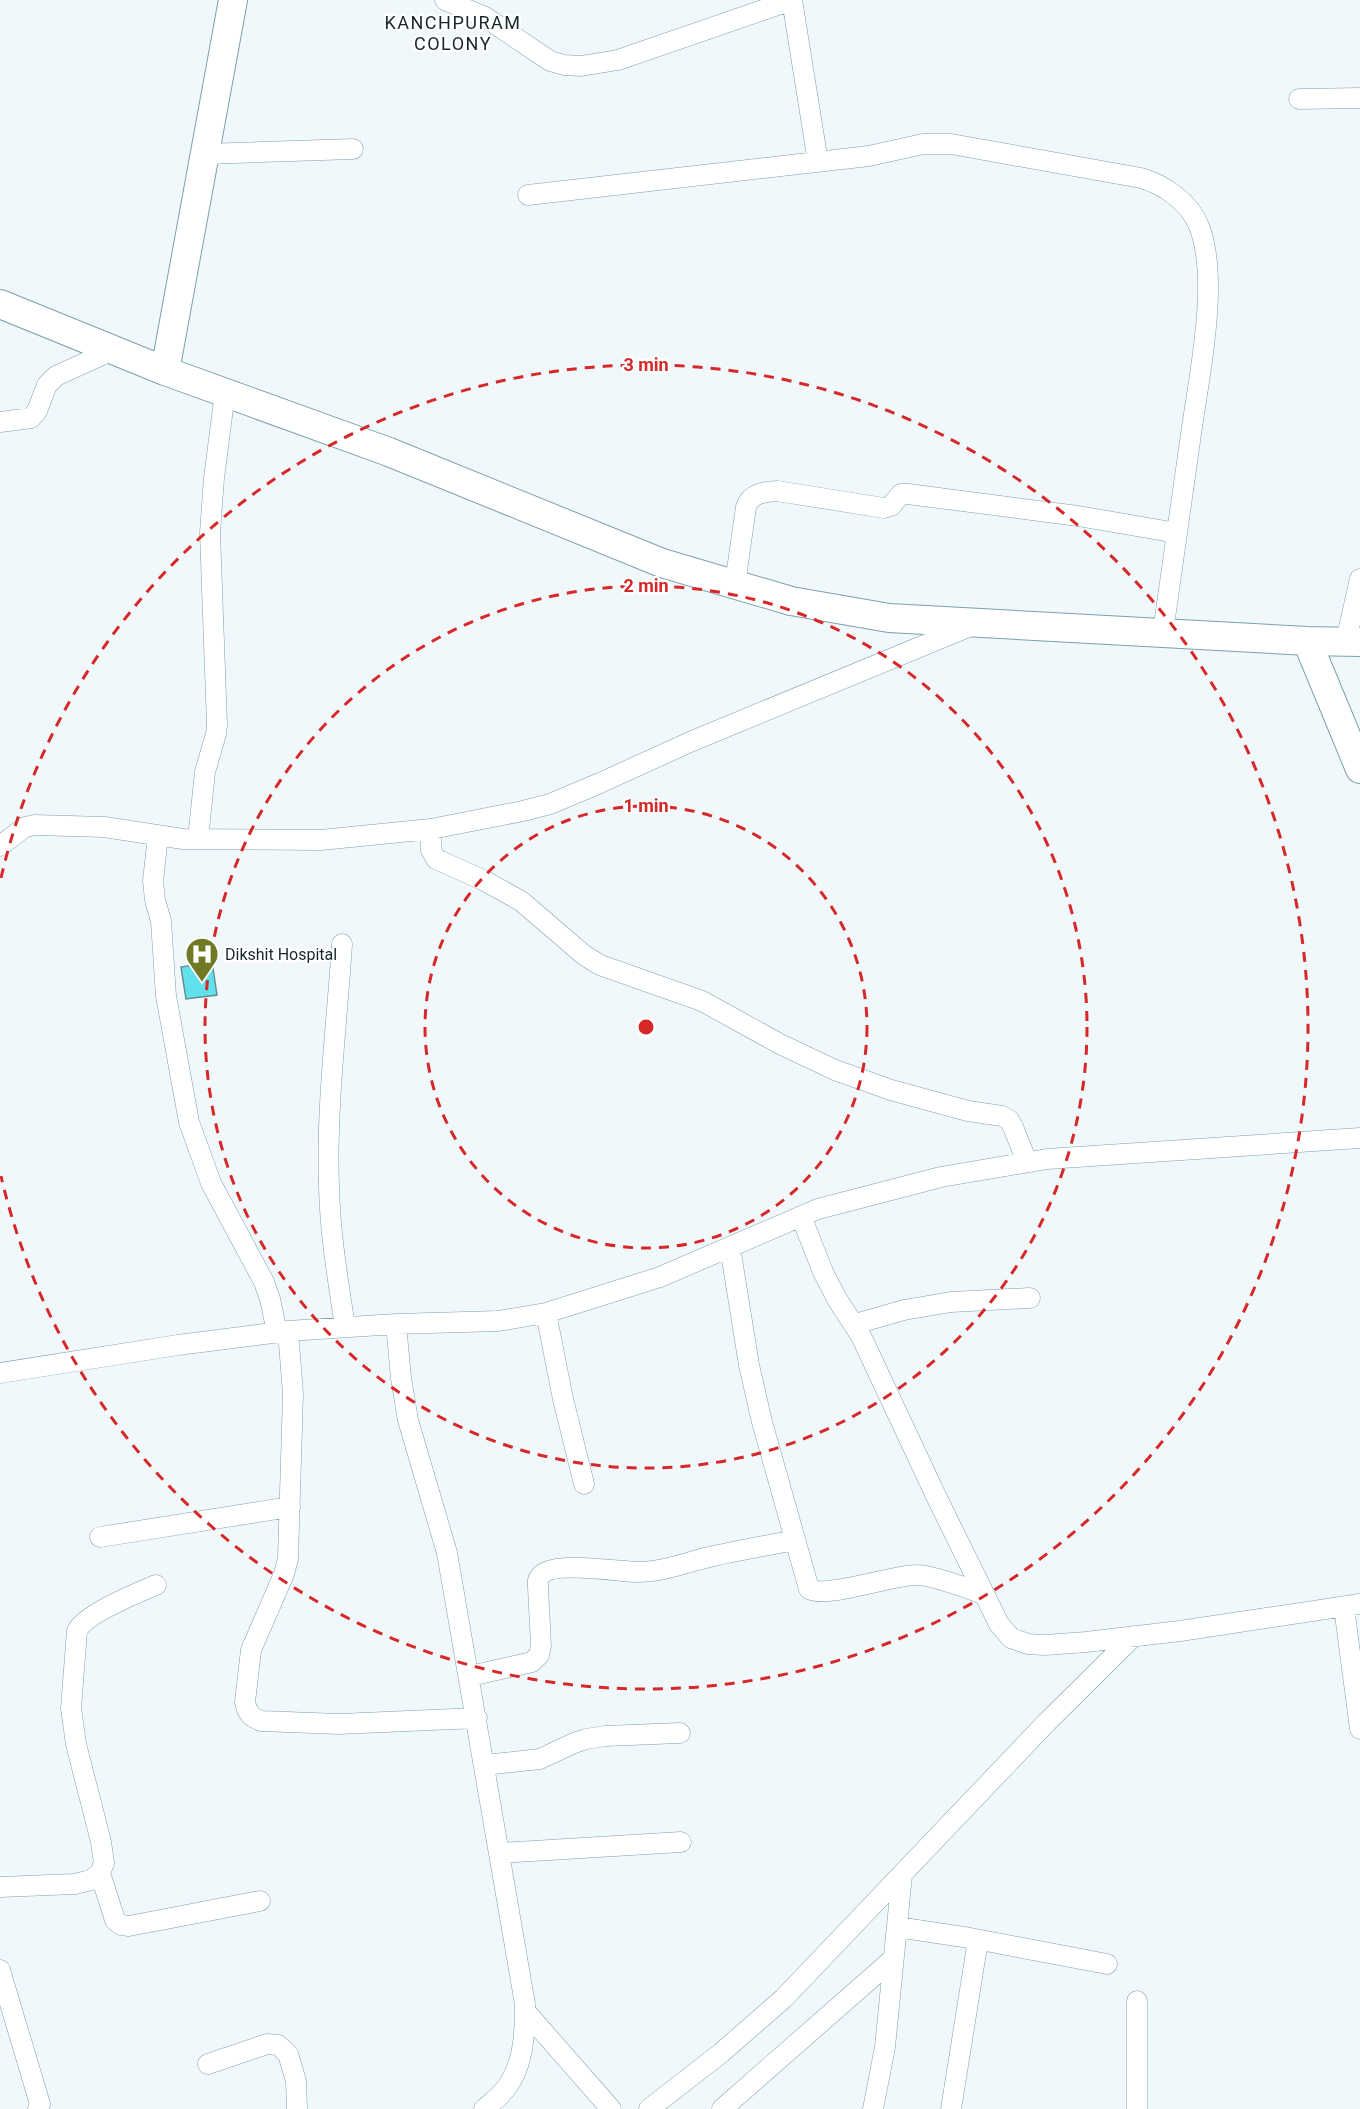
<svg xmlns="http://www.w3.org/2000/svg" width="1360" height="2109" font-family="Roboto,sans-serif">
	<rect width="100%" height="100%" fill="#f1f8fc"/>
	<!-- building -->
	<path fill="#61e1ec" stroke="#648d90" stroke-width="1.5" d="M212,962L217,995L186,999L181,967Z"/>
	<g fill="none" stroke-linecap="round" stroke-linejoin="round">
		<!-- street casing -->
		<g stroke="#7ca0ae" stroke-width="21">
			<path id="street" d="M445,0L485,17L550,61L564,65L581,66L618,60L792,0
				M792,0L818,162
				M1299,99L1360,98
				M206,154L353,149
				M528,195L869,156L923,144H951L1141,178C1165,185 1189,202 1199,226C1220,280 1199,376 1191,434C1182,500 1172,566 1163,632
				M0,422L31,418L37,411L47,385L56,376L113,350
				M735,584L746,507C751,493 764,492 777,491L884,508L891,506L901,494H908L1078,516L1177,533
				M1346,641L1360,579
				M431,829V850L436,859L483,880L521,901L584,955L600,965L702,1001L780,1044L835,1070L891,1090L968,1111L1002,1116L1009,1120L1013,1127L1027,1162
				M158,835L153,881L155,900L161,921L166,996L189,1122L211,1183L264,1282L270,1299L277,1332
				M198,839L205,772L216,734L217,725L210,533L214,478L225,393
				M0,846L25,827L35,825L104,827L183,839L321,840L431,829L523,811L550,804L600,783L690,742L973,625
				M342,944C337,1023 326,1108 329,1186C330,1234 338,1280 345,1327
				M801,1216L823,1272L837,1299L861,1336L936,1496L999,1624L1011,1638L1028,1644L1045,1645L1086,1642L1180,1631L1360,1604
				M730,1247L749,1365L762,1422L809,1589C827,1599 894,1574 918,1575C932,1575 969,1589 984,1594
				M546,1313L563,1399L584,1484
				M396,1324L401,1378L408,1420L447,1553L525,2004C525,2034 524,2069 502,2093C497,2099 490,2104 484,2109
				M855,1324L904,1310L951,1302L1030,1298
				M288,1331L293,1394L288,1559L284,1574L251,1650L245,1702C247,1713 251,1717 261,1721L339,1724L477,1718
				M0,1373L178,1345L288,1331L396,1324L498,1321L546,1313L660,1277L818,1209L941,1177L1047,1159L1360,1138
				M100,1537L290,1507
				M1344,1607L1360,1729
				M470,1676L532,1662L539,1655L541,1646L538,1587C538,1584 537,1580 539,1578C548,1559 620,1572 637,1572C661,1572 682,1564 705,1558C734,1551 765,1546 795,1540
				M485,1765L540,1759L574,1743L586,1739L605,1736L680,1733
				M500,1853L681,1842
				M100,1873L115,1920L121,1925L129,1926L260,1901
				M0,1887L75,1884L91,1880L100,1873L104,1863L101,1842L76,1744L71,1708L77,1631C85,1614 137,1593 156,1585
				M897,1927L970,1938L1107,1964
				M0,1970L40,2104L38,2109
				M525,2011L611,2109
				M208,2064L267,2044L278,2045L288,2054L296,2081L297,2109
				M649,2109L721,2053L784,1998L1046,1723L1134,1636
				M722,2109L893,1959
				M873,2109L885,2047L902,1875
				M951,2109L978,1940
				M1137,2109V2001"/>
		</g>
		<!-- secondary casing -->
		<g stroke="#7ca0ae" stroke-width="30">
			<path id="secondary" d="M0,304L165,371L389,452L662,563L791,601L889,618L1307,641L1360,642
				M165,371L233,0
				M1307,641L1360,769"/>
		</g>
		<!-- street -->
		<use href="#street" stroke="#fff" stroke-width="20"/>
		<!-- secondary -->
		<use href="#secondary" stroke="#fff" stroke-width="28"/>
	</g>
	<!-- distance rings -->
	<g fill="none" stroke="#d62828" stroke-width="3" stroke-dasharray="10 8">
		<circle cx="646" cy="1027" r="221"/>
		<circle cx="646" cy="1027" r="441"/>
		<path d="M1 878A662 662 0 1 1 1 1176"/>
	</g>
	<!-- icons -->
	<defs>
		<g id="hospital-pin" transform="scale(1.725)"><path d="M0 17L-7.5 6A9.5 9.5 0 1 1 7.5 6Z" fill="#707a25" stroke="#fff"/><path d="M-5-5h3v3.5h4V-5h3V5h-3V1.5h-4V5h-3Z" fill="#fff"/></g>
	</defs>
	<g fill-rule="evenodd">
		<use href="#hospital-pin" x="202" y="954"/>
	</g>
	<g text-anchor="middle" stroke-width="4.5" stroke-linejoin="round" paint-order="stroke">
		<!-- poi labels -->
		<g font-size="16" fill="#18272c" stroke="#fff" text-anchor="start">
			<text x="225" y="960">Dikshit Hospital</text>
		</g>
		<!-- neighbourhood labels -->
		<g font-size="18" letter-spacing="1.5" fill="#18272c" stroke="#fff">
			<text x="453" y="29">KANCHPURAM<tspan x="453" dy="21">COLONY</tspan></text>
		</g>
	</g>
	<circle cx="646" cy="1027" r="9" fill="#d62828" stroke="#fff" stroke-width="3"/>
	<g font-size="18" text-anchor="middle" font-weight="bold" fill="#d62828" stroke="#fff" stroke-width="4.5" stroke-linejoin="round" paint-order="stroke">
		<text x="646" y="371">3 min</text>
		<text x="646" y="592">2 min</text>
		<text x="646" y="812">1 min</text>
	</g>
</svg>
